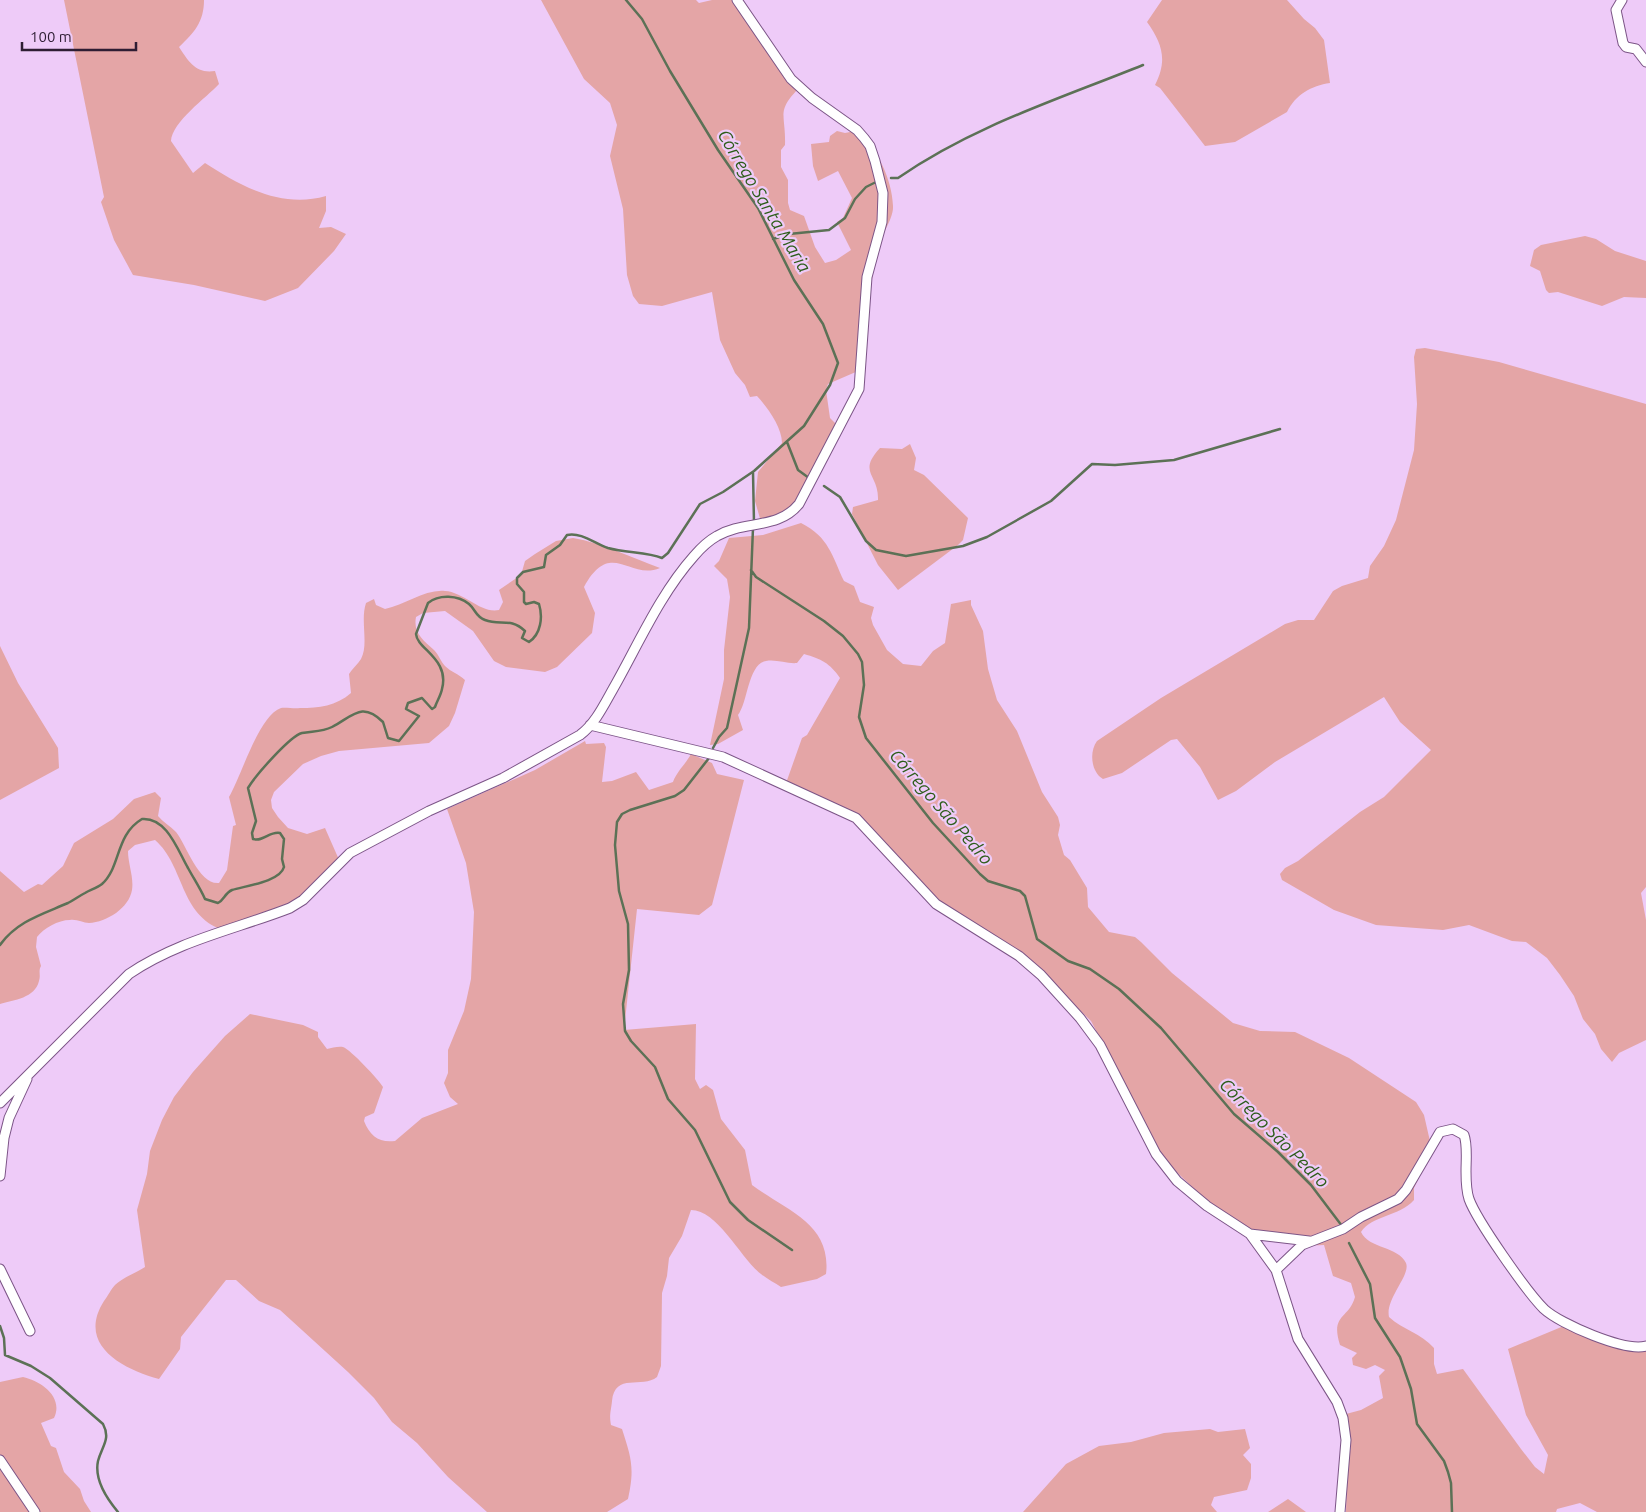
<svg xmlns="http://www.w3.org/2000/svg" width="1646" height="1512" font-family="Ubuntu,sans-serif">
	<rect width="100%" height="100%" fill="#eecbf8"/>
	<!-- green -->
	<path fill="#e4a5a6" d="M64,0H204C204,22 194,33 179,47C189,62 196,74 215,71L219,84C206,98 172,122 171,141L193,173L205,163C239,185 280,209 326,196V211L319,228L331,227L346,234L334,251L298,288L265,301L194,285L133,275L114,240L101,202L104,197Z
		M541,0H696L699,3L712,0H742L768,45L801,86C775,112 786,113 785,145L781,150V167L788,180V203L790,210L804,216L815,247L825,263L836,260L851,250L837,222L843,218L852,198L838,171L818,181L813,166L811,144L829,142L830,136L837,131L845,133L860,130C877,151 892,178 893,206C894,219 879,238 876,253C869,291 868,329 865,368L828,384L826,390L830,418L838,426L794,507L761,522L755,501L758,472L782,443C782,427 767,407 757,396L750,397L745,385L735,373L720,340L712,292L662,306L639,304L633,296L627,275L623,209L610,156L617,125L610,103L584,79Z
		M1162,0H1287L1304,19L1315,28L1324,40L1330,83C1311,86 1296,94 1287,112L1235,142L1205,146L1160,88L1155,85C1168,60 1162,43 1147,22Z
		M1585,236L1596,239L1615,251L1646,261V298L1624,297L1602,306L1558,292L1549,293L1546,290L1540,271L1530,266L1534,250L1541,245Z
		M1425,348L1499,362L1646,404V887L1641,893L1646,920V1040L1619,1053L1612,1062L1601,1049L1595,1034L1583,1019L1574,996L1560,975L1547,958L1526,942L1512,941L1469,925L1443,930L1376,925L1334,910L1282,880L1280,874L1285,868L1298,861L1360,812L1384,797L1431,750L1400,722L1384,697L1275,762L1236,791L1218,800L1200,767L1177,739L1171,740L1122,773L1103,779C1091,772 1089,752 1097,741L1161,698L1285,624L1298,620H1314L1333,591L1342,586L1368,578L1370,566L1384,546L1396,520L1414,450L1417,404L1414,357L1416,349Z
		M910,444L916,458L914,470L924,475L968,518L963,540L958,545L898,590L878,565L852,514L853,507L878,500C879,474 857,473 880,448L902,449Z
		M801,523C829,537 832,556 844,581L854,586L860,602L874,607L871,618L873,625L887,650L903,664L921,666L933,651L945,643L951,604L971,600V605L983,631L988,669L997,700L1017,731L1042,792L1058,817L1060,825L1058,835L1064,855L1070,860L1087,888L1088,907L1109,932L1135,937L1141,942L1172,973L1233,1023L1260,1031L1295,1032L1349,1058L1416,1102L1424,1115L1432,1150L1414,1188V1200C1399,1217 1372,1215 1361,1232C1369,1249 1398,1246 1406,1263C1411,1275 1385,1299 1389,1317C1403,1330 1421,1333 1434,1348V1364L1437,1374L1463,1369L1521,1449L1535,1467L1544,1474L1548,1455L1526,1415L1508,1349L1571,1323L1583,1330L1646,1347V1512H1597L1580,1503L1557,1509L1556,1512H1346L1347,1469L1351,1446L1346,1414L1361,1410L1383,1398L1379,1376L1385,1370L1375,1365L1366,1369L1353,1365L1352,1358L1357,1353L1340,1345C1330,1314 1349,1319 1355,1297L1351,1283L1333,1276L1324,1245C1252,1249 1216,1209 1168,1164L1163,1166L1158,1148L1091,1021L1023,955L961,925L861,822L785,786L802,738L807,735L840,678C830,663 821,659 804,654L797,663C787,664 776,659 766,661C748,664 748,702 738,715L743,730L718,744L710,745L724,679V650L730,597L727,579L714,566L719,561L729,538L763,535Z
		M573,538C603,543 632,558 660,568C629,581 611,538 584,587L595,613L592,633L557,667L545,672L506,667L494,661L473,631L445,611L423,613L416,617C413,633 423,640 434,650C439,655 441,662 445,666C451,672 459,674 465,680L455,713L449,726L429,743L339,751L321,756L303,764L274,792L271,800L272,808L278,817L288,828L307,834L325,828L340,862L295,905L223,930C179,915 185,866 155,840L135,845L128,851C128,864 134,877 132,890C129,908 107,922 89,923C83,923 77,919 70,920C58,920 44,928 37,937L36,947L41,966C38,971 41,975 39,981C35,998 14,1000 0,1004V871L24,892L38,884L42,885L63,866L74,843L113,819L134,799L155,792L161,798L158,816C163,822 170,826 176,832C187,846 199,885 219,883L227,870L233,826L236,825L229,797C241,777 259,715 281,708C286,707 294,709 300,708C319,708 336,706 351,693L349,674C352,669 358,664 361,659C369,644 360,621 366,603L374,599L376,605L385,609C405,605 425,589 445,591C464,592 481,614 499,610L503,602L499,590L521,575L525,561L535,554L556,541Z
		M0,646L18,683L58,748L59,768L0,800Z
		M585,741L586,744L604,743L606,747L602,782L612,781L636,772L649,790L673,782C677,771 685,765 691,754L712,763L717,774L744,780L712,905L699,915L637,909L624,1030L696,1024L695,1079L700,1089L706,1085L713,1090L721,1119L745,1150L752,1185C785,1210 832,1223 826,1274L817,1279L781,1287C775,1283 767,1279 761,1274C741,1259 718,1210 691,1210L682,1236L669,1258L667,1276L662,1293L661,1366L657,1377C642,1389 615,1372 612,1401C611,1411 609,1415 611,1425L622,1429C631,1457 635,1468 628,1499L607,1512H487L448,1477L417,1443L392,1422L374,1398L348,1372L280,1310L259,1301L236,1280H226L181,1337L180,1349L159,1379C123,1369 76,1345 104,1301C108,1296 111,1289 115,1285C122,1278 136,1273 145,1267L137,1210L147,1174L150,1151L162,1120L174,1097L193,1072L225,1036L250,1014L303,1025L318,1032V1037L327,1049C332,1048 338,1046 343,1047C351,1050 378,1079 383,1087L374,1113L365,1117L364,1121C370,1136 379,1143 395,1141L422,1118L458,1104L450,1097L444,1083L448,1073V1050L464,1011L471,979L474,912L466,863L447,809L535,770Z
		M23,1377C41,1381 64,1397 54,1418L41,1423L51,1446L56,1448L64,1472L80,1489L84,1501L91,1512H0V1382Z
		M1210,1429L1218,1432L1245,1429L1250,1448L1243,1455L1251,1464V1478L1247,1490L1214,1497L1211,1505L1217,1512H1023L1066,1464L1099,1446L1131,1442L1164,1433Z
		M1288,1499L1306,1512H1267H1268Z"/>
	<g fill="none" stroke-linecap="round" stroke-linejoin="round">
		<!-- stream -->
		<path stroke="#5c7156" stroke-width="2.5" d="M891,178H898C973,126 1059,99 1143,65
			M773,239L789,234L829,230L845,218L855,199L866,187L878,181
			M787,442L798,470L809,478
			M753,472L754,523
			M824,486L840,497L866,541L876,550L906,556L963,546L987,537L1051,501L1092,464L1115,465L1174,460L1280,429
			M751,570L756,577L824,621L843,636L858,654L862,662L864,685L859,717L866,738L933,823L980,874L988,881L1020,891L1025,896L1037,939L1068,961L1090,969L1119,989L1161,1028L1234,1114L1278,1152L1311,1185L1342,1226
			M713,748L719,737L727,728L749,628L753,528
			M709,758L684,790L675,796L630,810L622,814L617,822L615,845L619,891L628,924L629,970L623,1004L625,1031L631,1041L655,1067L668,1099L695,1130L730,1202L748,1220L792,1250
			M0,945C17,921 43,914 68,903C74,900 79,896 85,893C90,890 97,888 102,884C121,867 115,835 142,819C167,817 178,851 188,868C194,879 200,888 205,899L218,903C224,900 225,893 232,890C244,886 280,882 284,867L282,859L284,839L280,833C269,831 264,842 253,839L252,833L256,821L248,788C255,776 290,736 302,733C312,731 322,732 332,727C353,716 362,701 383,722L388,738L399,741L419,716L406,709L408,703L422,698L432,709L435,707C437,701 441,695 442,689C450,659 417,649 416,634L428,603C439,594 458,595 469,604C476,610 475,616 485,620C500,626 510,617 525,631L522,638L529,642C541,634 543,617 539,604L534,602L526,604L524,602V592L517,584V578L523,572L544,567L546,555L560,545L567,535C582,532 595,544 608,548C626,553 647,552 662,558L668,553L700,504L723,492L754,471L804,426L830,385L838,363L823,324L794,280L758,208L718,150L670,71L642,19L626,0
			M1349,1243L1370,1284L1375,1318L1400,1357L1411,1389L1417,1424L1444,1461L1448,1472L1451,1483L1452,1512
			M0,1326L4,1338L5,1355L31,1366L50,1378L103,1424C111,1439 102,1446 98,1461C94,1480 107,1499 118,1512"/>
		<!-- minor casing -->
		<g stroke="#7c5587" stroke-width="11">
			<path id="minor" d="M1622,0L1616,10L1623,43L1626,47L1636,49L1646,62
				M590,725L723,757L856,818L936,904L1019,956L1041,975L1080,1018L1100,1045L1156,1154L1177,1181L1207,1206L1250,1234L1309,1241
				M0,1103L129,974C177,941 236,929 290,908L303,900L350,853L429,811L503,778L580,735C595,724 604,705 613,689C638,645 660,594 694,556C700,549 708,541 717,536C744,520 778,530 799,504L859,389L867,277L882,222L883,193L875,161L870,146L864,138L857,130L812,98L791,79L737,0
				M0,1176L4,1138L9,1118L27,1079
				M1250,1234L1276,1270
				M0,1269L30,1331
				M0,1460L35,1512
				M1340,1512L1346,1440L1343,1418L1337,1402L1298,1339L1276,1270L1302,1245L1343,1229L1361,1217L1398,1199L1406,1190L1440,1132L1453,1129L1464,1135C1470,1151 1462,1177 1469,1199C1477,1221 1527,1292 1544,1309C1560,1324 1625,1352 1646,1346"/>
		</g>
		<!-- minor -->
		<use href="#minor" stroke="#fff" stroke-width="9"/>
	</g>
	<g text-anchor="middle" stroke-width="4.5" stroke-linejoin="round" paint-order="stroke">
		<!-- water labels -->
		<g font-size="18" font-style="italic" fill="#2d5d1a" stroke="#eecbf8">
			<text transform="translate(764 201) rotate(59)" y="6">Córrego Santa Maria</text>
			<text transform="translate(941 807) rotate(49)" y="6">Córrego São Pedro</text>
			<text transform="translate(1274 1133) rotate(45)" y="6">Córrego São Pedro</text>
		</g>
	</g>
	<!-- scale -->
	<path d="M22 42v8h114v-8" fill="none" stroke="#2e1d33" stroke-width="2.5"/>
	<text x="30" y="42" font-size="15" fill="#2e1d33" stroke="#eecbf8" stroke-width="4" paint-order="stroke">100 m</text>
</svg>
